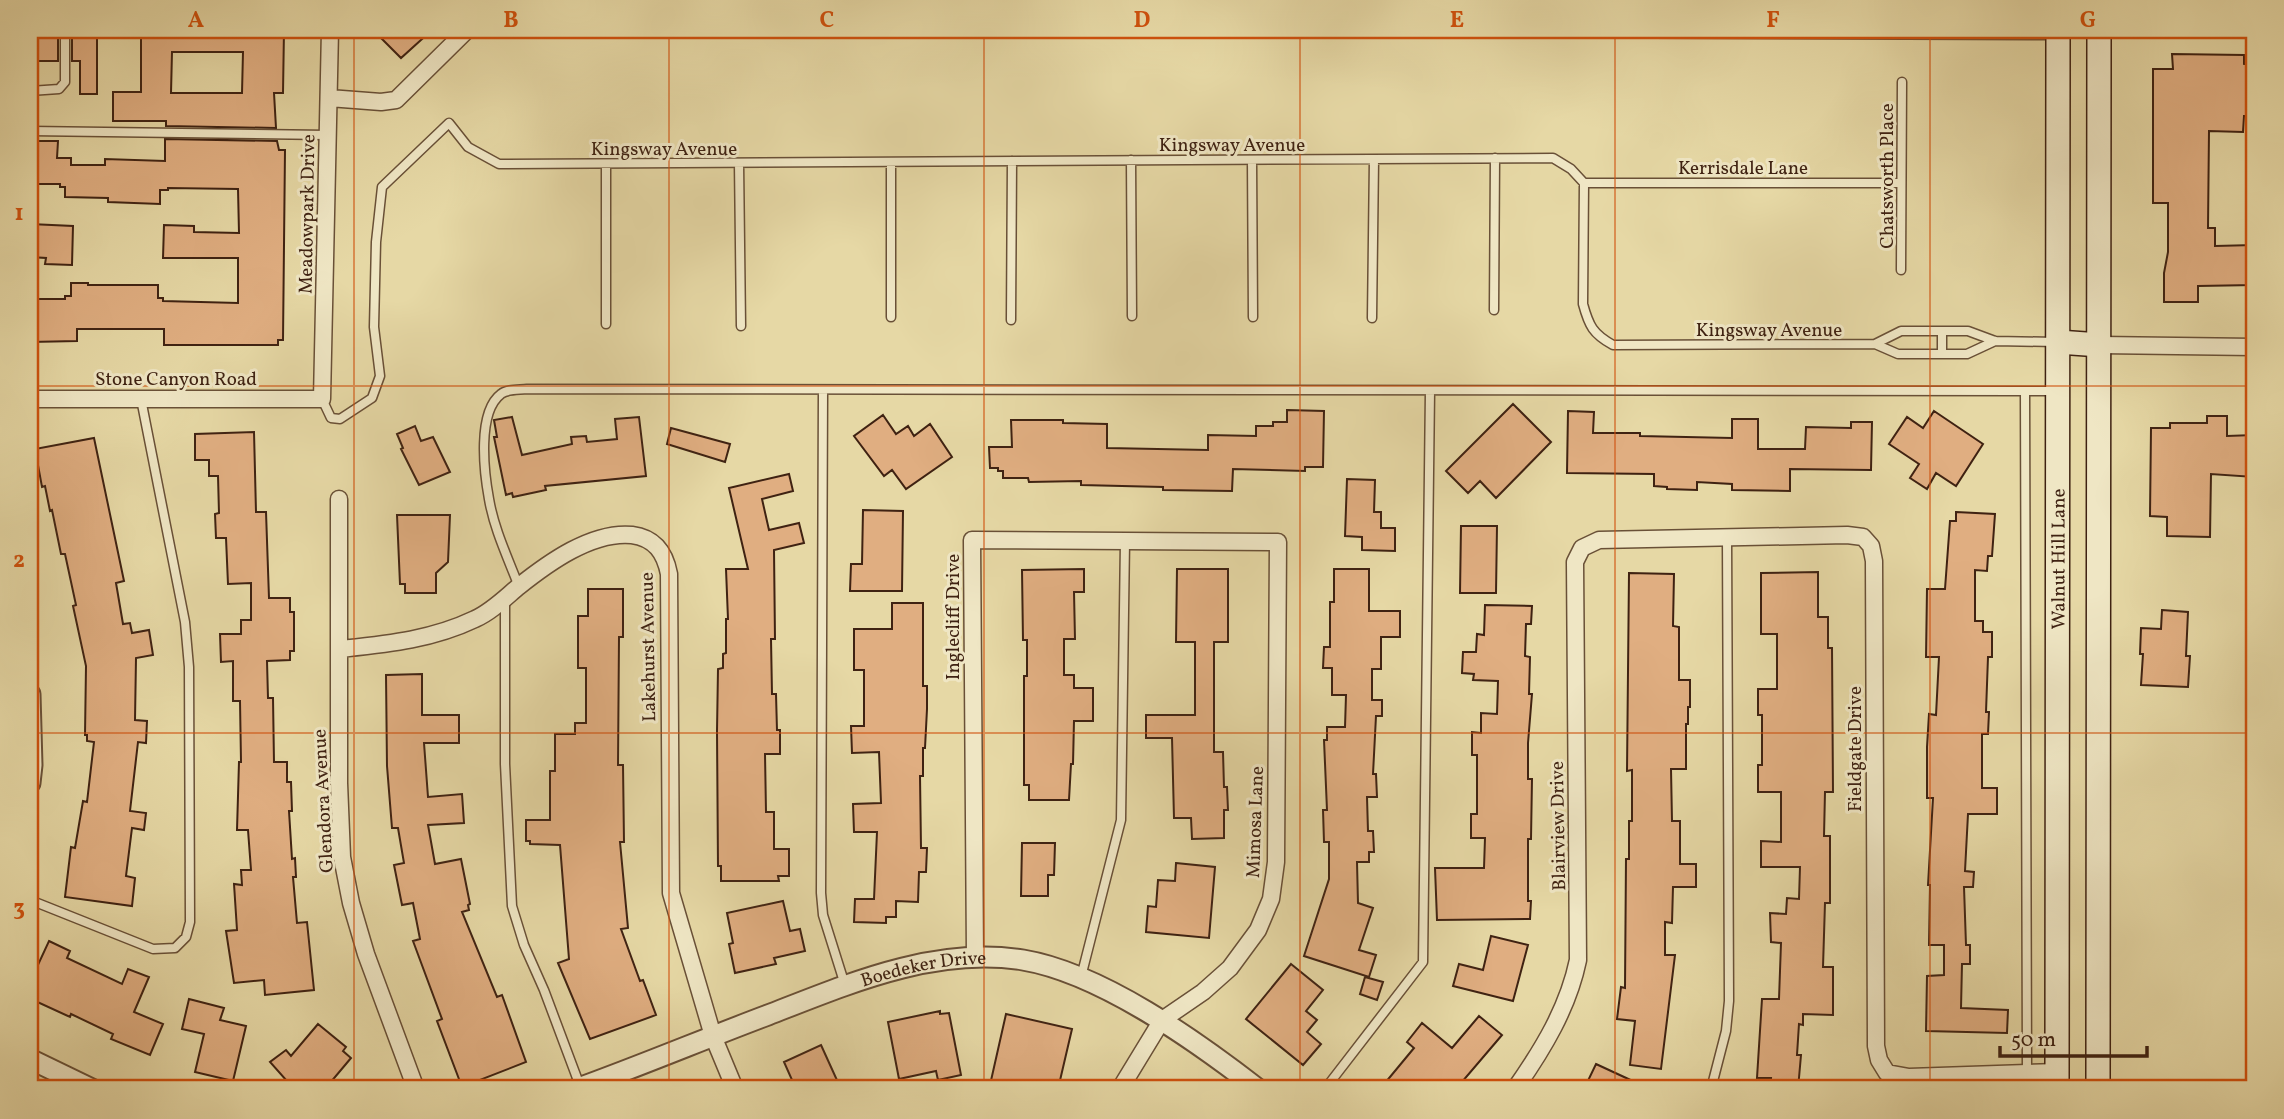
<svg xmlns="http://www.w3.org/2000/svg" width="2284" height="1119" font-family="Vollkorn,serif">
	<rect width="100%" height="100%" fill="#e6d8a5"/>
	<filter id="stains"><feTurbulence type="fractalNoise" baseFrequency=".00286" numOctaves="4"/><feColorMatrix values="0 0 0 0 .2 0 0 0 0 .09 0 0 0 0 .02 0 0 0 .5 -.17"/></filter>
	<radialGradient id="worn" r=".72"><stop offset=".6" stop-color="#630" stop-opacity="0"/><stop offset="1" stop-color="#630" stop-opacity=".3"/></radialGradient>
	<!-- building -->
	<path fill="#e0ae81" stroke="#3f2212" stroke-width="2" fill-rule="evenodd" d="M30,30H58V61H30Z
		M72,30H97V94H80V61H72Z
		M141,30H284L283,93H274L276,128L166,126V121H113V92H141ZM172,52H243L242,93H171Z
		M373,30H432L401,58Z
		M2172,54L2244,55V64L2250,65L2248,116H2244L2243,132L2209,131L2208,228H2215V246L2254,245V285L2198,286V302H2164V273L2168,252V203H2153V69H2173Z
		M165,139L277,141L279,150H285L283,340H278V345H164V329H77V341L30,342L31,299H65V296H71V283H88V285H158V298H163V301L238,303V258H163L164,225L194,226V232L239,233L238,189L168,188V190H160V204L108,202V198L65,197V187H60V184H30V141H58L57,158H71V165H105V159L165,161Z
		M30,224L73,226L72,265L45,264L46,258L30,257Z
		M1513,404L1551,442L1496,498L1480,481L1468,493L1446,471Z
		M1287,410L1324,411L1323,467H1305V471L1233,469L1232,491L1163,490V487L1081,485V481L1029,482L1028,478H1003V471H998V468H990L989,447H1012L1011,420H1063V423L1107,424V448L1208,450V435L1256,436V426H1273V422H1287Z
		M1568,411L1594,412L1593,433H1640V436L1732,438V419H1758V449H1805L1806,427L1851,428V422H1872L1871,470L1790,469V491L1732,490V484L1697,482V490L1667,489V487L1654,486V474L1567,473Z
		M1934,411L1983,444L1956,486L1936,473L1927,489L1910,478L1919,464L1889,444L1907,417L1923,428Z
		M883,415L896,434L908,426L914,436L930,424L952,457L906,489L892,470L884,476L854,436Z
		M2207,416H2227V436L2254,435V477L2211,474L2210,537L2167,536V517L2150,516L2151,428H2170V423H2207Z
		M512,417L522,455L572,444L571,437L586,436L587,442L617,439L615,419L639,417L646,476L545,486L546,490L513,497L512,493L506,495L494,437H497L494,420Z
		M415,426L421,441L433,437L450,472L419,485L401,449L403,448L397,434Z
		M671,428L730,444L725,462L667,444Z
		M254,432L256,512H266L269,598H290V612H294V651H290V660L267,661L268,698H273L274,762H287V782H291L292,811H289L292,859L295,858L296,877H293L297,923L307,922L314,990L265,995L264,980L234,983L226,931L237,930L234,884L242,885L241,870H251L248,830H237L239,762H241L240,701H233V661L221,662L220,634H241V620H251V583L228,584L226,538H216L215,514L219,513L218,476H209V460H195V434Z
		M94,438L124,581L116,583L123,624L130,623L132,633L149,630L153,655L136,658L135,720L147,721L146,743L138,742L130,811L146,813L144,830L132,828L126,876L135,878L132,906L65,897L71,847L75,848L83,801L87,802L94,742L87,741V735H85L86,666L73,606L76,605L65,554H61L52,510L50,511L45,486L42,487L35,449Z
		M789,474L793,491L762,499L769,530L799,523L804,543L774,550L775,639H771L772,694H776L777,730H780V754H765L766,812H774V849H789V876H778L779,881H721V866H718L717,731L718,669L723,668V654L726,653V619H728L726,569H748L729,488Z
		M1347,479L1375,480L1374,512H1381V528H1395V551L1362,550V537L1345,536Z
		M863,510L903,511L902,591H850L851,564H862Z
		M1956,512L1995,514L1992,556H1988L1987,571L1975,570V621H1983V632H1992V657H1988L1986,712H1989L1988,734H1982V788H1997V814H1968L1965,871L1974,872L1973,887H1964L1966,945H1970V964H1962L1961,1008L2008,1010L2007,1033L1926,1031L1927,976L1944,975V945H1929L1930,885H1928L1933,798H1927V747L1929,714L1936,715L1939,657H1926L1927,589H1945L1950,521H1956Z
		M397,515H450L448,562L436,573V593H405V584H400Z
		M1461,526H1497L1496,593H1460Z
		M1084,569V592H1074L1075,639H1064V675H1074V688H1093V721H1074L1073,764H1071L1069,800H1029V785H1024V676H1027V640H1023L1022,570Z
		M1177,569H1228V642H1214V752H1223L1224,787H1227L1228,810H1224V838L1192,839L1191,818H1174L1172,738H1146V715H1195V642H1176Z
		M1334,569H1369V611H1400V637H1381V669H1372V700H1382V716H1376L1373,774H1376L1377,797H1367L1368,831H1373L1374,852H1369V862H1357L1358,903L1373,908L1359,950L1376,955L1369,977L1304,956L1329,879V842H1324L1323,810H1327L1324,740H1327V727H1345L1346,695H1332V668H1323L1324,647H1330V602H1334Z
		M1818,572V617H1828V648H1832L1833,792H1825L1824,836H1830V903H1825L1823,967H1833V1015L1803,1014V1025L1799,1024L1797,1055H1801L1798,1089H1778V1086H1770L1771,1078H1757L1762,999H1779L1781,943L1771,942L1770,913L1786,914L1787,898L1799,899L1800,867H1761V841L1781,842V792H1758V765H1762V715H1758V689H1777V634H1761V573Z
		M1629,573L1674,574L1673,626L1679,627V680H1690V707H1688V724H1686V769H1671L1672,821H1680V864H1696V887H1673L1672,923L1665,922V955H1675L1661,1069L1630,1065L1635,1021L1617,1019L1621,987L1625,988L1626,859H1629V821H1632V770L1627,771Z
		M588,589H623V637H619L618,765H623L624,842H620L628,928L621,929L640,981L643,980L656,1015L590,1039L558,963L569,959L560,845L530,844V841H526V820H550V771H555V734H575V723H586V668H578V616H588Z
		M892,603H923V686H927V709L925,748H923V776H920L921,848H927L926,872H919L918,902L896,901V917H886V923L854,922L855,899H874L877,832H854L853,804L881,803L879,752L852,753L851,726H864V670H854V629H892Z
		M1485,605L1532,606L1531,624H1526L1525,656L1530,657L1529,694H1532L1528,743V779H1532L1531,839H1528V901H1531L1530,919L1437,920L1435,868H1484L1485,838H1471V814H1477V755H1472V732L1481,733V713L1497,714L1498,681L1473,680L1474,674L1462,673L1463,652H1476L1477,634L1484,635Z
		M2162,610L2188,612L2186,656H2190L2188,687L2141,685L2143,654H2140L2141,628L2161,629Z
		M422,674V715H459V743H424L428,797L462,794L464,823L428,825L435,864L461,859L470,904L468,905L469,910L462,912L497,997L502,995L526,1062L462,1087L437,1021L442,1019L413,941L420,939L413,903L402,905L394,865L404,863L398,828H392L387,766L386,675Z
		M1022,843H1055L1054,875H1048V896H1021Z
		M1176,863L1215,867L1209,938L1146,932L1148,906L1156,907L1158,880L1175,881Z
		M783,901L790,931L800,929L805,951L774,958L776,964L735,973L729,944L733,943L727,913Z
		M1491,936L1528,945L1513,1001L1453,986L1459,964L1483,970Z
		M49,941L70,951L67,958L122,984L128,969L149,977L134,1012L163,1024L150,1055L111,1039L113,1034L71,1014L70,1017L33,1000L35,996L30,993V982Z
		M1291,964L1323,990L1306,1011L1317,1020L1307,1032L1321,1044L1303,1065L1246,1019Z
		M1365,977L1383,982L1377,1000L1360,994Z
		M189,999L224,1008L220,1020L246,1026L233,1081L195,1072L204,1034L182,1029Z
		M940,1011V1014L949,1013L961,1075L938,1080L936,1071L899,1079L888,1022Z
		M1006,1014L1072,1029L1058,1089H1011L990,1085Z
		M1479,1016L1502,1035L1456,1089H1380L1414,1048L1407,1042L1422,1023L1452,1048Z
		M318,1024L346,1047L343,1051L351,1058L325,1089H318L309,1081L301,1089H294L270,1062L286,1050L291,1056Z
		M821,1045L841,1089H796L784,1062Z
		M1596,1064L1650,1089H1584Z"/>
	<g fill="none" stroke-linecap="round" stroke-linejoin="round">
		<!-- service casing -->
		<g stroke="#695037" stroke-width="11">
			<path id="service" d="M1267,30L1276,32L2055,35
				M30,91L59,89L65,82V30
				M30,131L328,135
				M1131,160L1132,316
				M1252,160L1253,317
				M891,162V317
				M739,163L741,326
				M606,164V324
				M1584,183H1901
				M1901,270L1902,82
				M1494,310L1495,158
				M1372,318L1374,159
				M1011,320L1012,161
				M1875,344L1901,331H1968L1995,341L2056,342
				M1942,354V331
				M823,390L821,893L823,915L845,985
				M2025,391L2027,1073
				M322,399L331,418L340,419L372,398L380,376L374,327L376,242L382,187L449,123L468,147L499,164L1553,158L1571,169L1584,183L1583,304C1589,326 1593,334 1613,345L1875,344L1898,354H1967L1995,341
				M519,587C508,558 494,529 489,499C484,472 477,412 501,394C507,389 519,390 527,389L2054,391
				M505,601V764L512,906L524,945L544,990L580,1086
				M30,900L153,949L175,948L186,937L190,922L189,667L185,622L141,399
				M1081,977L1121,820L1125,541
				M1325,1089L1423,962L1430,391
				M1711,1089L1726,1031L1729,1001L1727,537"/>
		</g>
		<!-- minor casing -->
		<g stroke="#695037" stroke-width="19">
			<path id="minor" d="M329,98L381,102L396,100L467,30
				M2100,345L2254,347
				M30,399H322L330,30
				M339,499V783L342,857L351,903L366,954L416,1089
				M340,649C387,644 431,640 475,619C491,612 505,598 518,587C548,563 592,531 632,535C655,538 665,553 669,574L671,893L713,1036L735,1089
				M975,957L972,540L1278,542L1276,862L1271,899L1258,930L1230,968L1203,992L1162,1020L1120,1089
				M1515,1089C1543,1049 1568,1008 1578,960L1575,562L1582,548L1599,540L1847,535L1863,537L1871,546L1874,561L1876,1046L1879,1060L1887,1073L1909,1077L2058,1072"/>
		</g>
		<!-- tertiary casing -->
		<g stroke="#695037" stroke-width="23">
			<g id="tertiary">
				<path d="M30,694L32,765L30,783"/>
				<path d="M30,1059L92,1089"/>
				<path id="s1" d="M576,1089C640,1066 704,1039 768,1015C848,984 935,946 1023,960C1101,973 1196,1041 1258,1089"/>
			</g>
		</g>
		<!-- secondary casing -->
		<g stroke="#3f2212" stroke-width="26">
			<g id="secondary">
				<path d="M2058,342L2100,345"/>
				<path id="s2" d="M2057,1089L2058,30"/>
				<path d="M2098,1089L2099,30"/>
			</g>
		</g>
		<!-- service -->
		<use href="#service" stroke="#efe6c4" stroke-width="8"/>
		<!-- minor -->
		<use href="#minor" stroke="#efe6c4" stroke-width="16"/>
		<!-- tertiary -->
		<use href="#tertiary" stroke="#efe6c4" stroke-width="19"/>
		<!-- secondary -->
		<use href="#secondary" stroke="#efe6c4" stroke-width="23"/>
	</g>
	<!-- grid -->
	<path fill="none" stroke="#cf510d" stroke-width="2" stroke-opacity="0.55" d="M354,30V1089M669,30V1089M984,30V1089M1300,30V1089M1615,30V1089M1930,30V1089M30,386H2254M30,733H2254"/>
	<g text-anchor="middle" stroke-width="6" stroke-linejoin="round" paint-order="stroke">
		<!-- street labels -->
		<g font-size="19" fill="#3f2212" stroke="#efe6c4">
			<text x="1232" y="151">Kingsway Avenue</text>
			<text x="664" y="155">Kingsway Avenue</text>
			<text x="1743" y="174">Kerrisdale Lane</text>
			<text transform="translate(1886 176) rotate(-90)" y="7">Chatsworth Place</text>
			<text transform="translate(306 214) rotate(-89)" y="7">Meadowpark Drive</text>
			<text x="1769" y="336">Kingsway Avenue</text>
			<text x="176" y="385">Stone Canyon Road</text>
			<text dy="7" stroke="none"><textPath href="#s2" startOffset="530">Walnut Hill Lane</textPath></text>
			<text transform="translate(952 617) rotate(-90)" y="7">Inglecliff Drive</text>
			<text transform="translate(647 647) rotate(-91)" y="7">Lakehurst Avenue</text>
			<text transform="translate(1854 749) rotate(-90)" y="7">Fieldgate Drive</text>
			<text transform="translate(322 801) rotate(-93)" y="7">Glendora Avenue</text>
			<text transform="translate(1254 822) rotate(-88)" y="7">Mimosa Lane</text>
			<text transform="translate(1557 826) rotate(-91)" y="7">Blairview Drive</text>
			<text dy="7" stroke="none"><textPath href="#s1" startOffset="369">Boedeker Drive</textPath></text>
		</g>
	</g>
	<!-- margin -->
	<rect width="2284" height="1119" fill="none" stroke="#e6d8a5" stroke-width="77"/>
	<!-- scale -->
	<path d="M2000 1046v10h147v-10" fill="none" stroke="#3f2212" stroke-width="3.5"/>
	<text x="2011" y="1046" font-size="21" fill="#3f2212" stroke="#efe6c4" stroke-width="5" paint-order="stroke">50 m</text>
	<rect x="38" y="38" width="2208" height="1042" fill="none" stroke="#cf510d" stroke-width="2.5"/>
	<g font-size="23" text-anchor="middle" font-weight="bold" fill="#cf510d">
		<text x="196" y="27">A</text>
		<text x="511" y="27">B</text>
		<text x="827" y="27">C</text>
		<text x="1142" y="27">D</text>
		<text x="1457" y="27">E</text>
		<text x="1773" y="27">F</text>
		<text x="2088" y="27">G</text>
		<text x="19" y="220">1</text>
		<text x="19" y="567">2</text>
		<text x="19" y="915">3</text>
	</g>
	<rect width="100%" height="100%" filter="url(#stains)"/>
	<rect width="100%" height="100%" fill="url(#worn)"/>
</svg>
